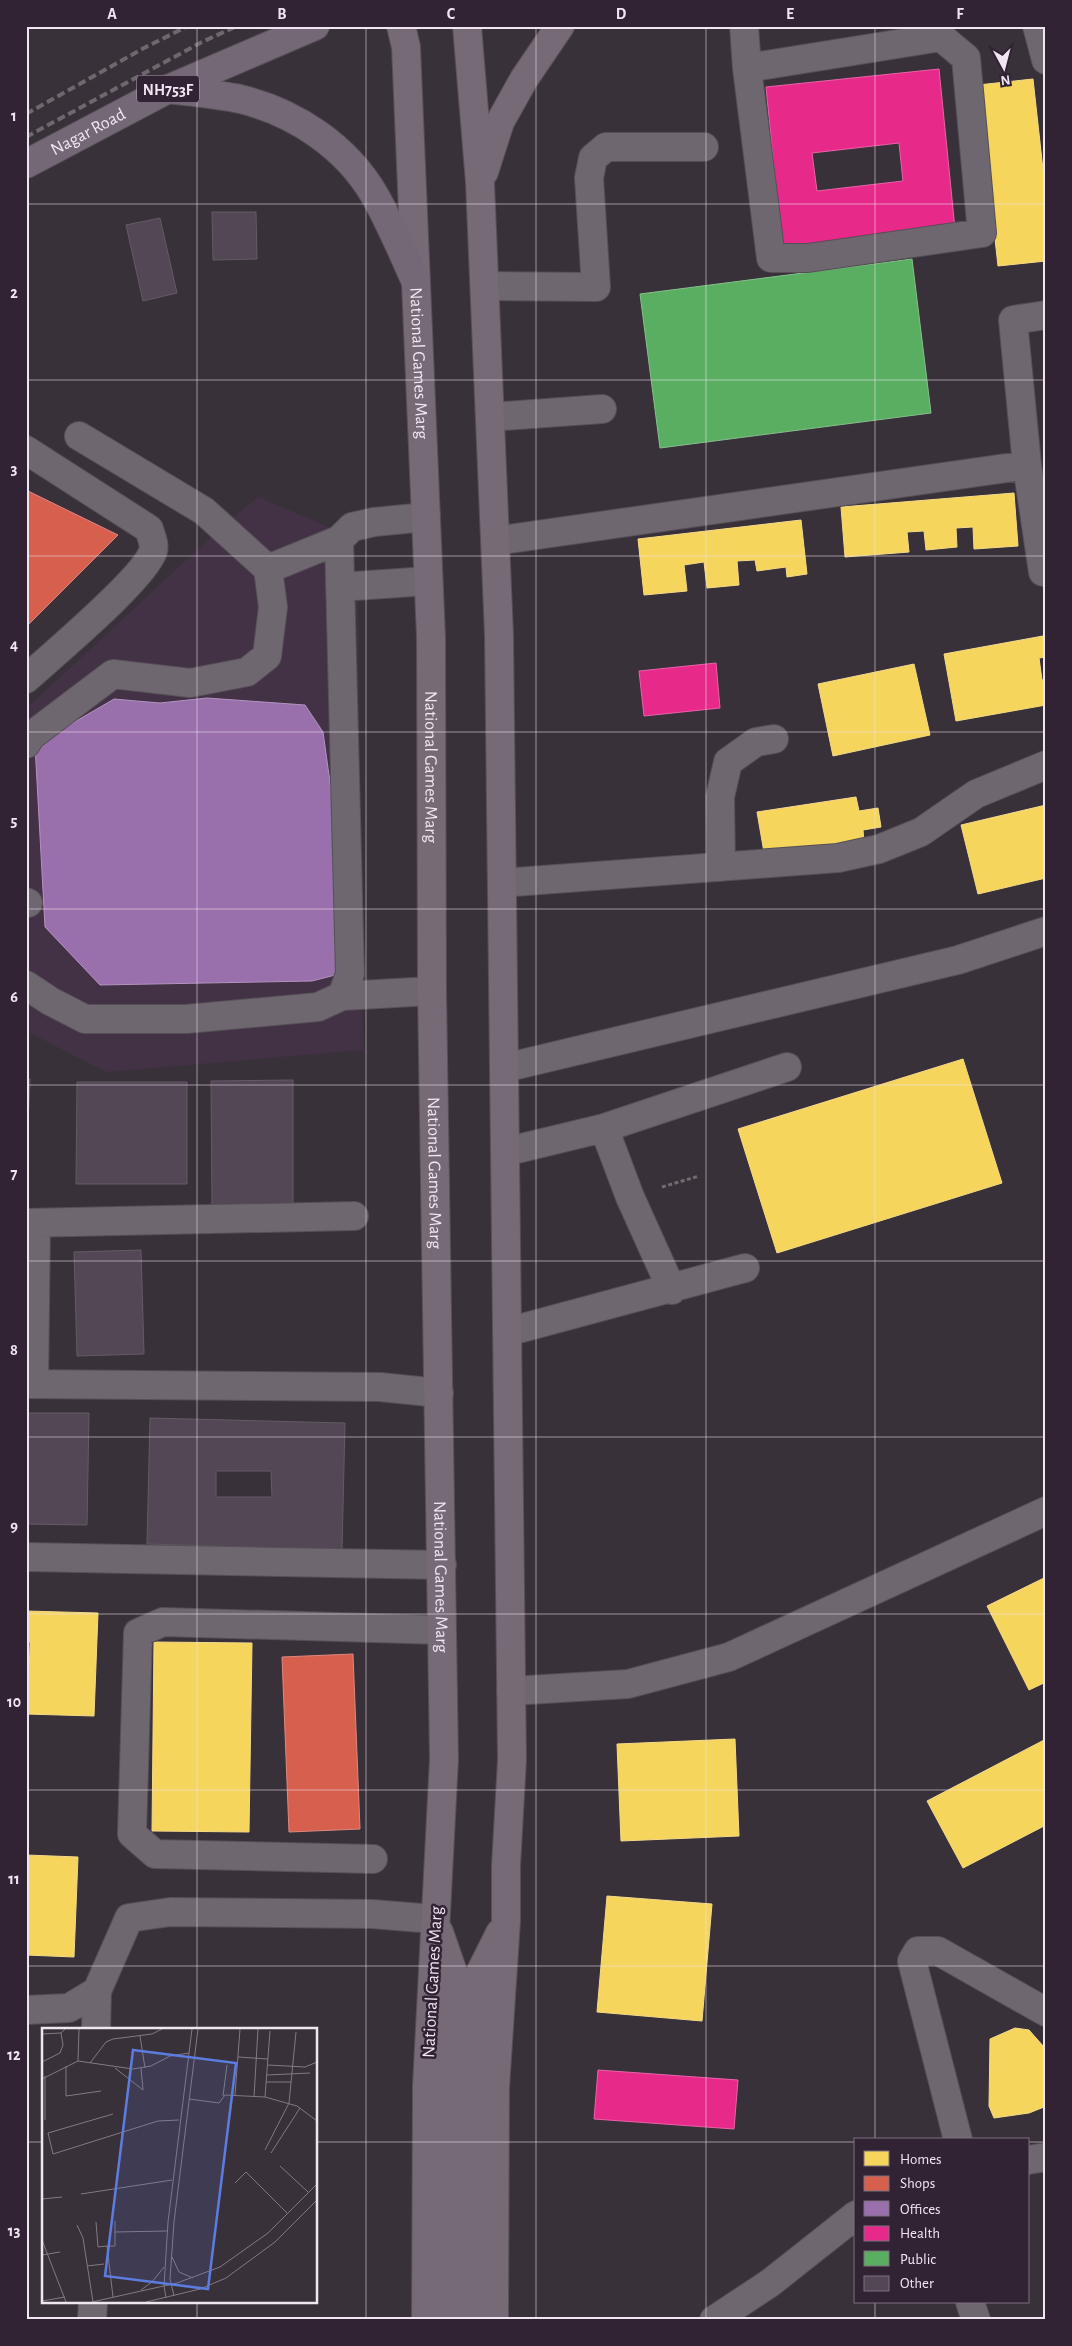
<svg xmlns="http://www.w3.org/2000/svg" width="1072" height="2346" font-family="'Alegreya Sans',sans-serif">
	<rect width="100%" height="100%" fill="#39313a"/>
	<!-- built -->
	<path fill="#433145" d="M258,497L345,534L358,582L363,1050L106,1072L26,1031V709L225,524Z"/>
	<!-- homes -->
	<path fill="#f6d55c" stroke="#f4da89" d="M1033,79L1046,197V261L998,266L978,85Z
		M1014,493L1018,546L974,549L973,527L956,528L957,547L926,550L924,531L907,532L909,552L845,557L841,507Z
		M801,520L807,574L787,577L786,567L757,571L755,560L737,561L739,585L707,588L704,562L684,565L687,591L644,595L638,539Z
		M1043,636L1046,657L1039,658L1042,680H1046V705L956,721L944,654Z
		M914,664L930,735L833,756L818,684Z
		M856,797L859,811L878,808L881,827L863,830L864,842L765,858L757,812Z
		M1046,805V878L978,894L961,825Z
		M963,1059L1002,1183L777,1253L738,1129Z
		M1046,1577V1682L1029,1690L987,1606Z
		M26,1611L98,1613L94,1716L26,1714V1678H29L30,1642H26Z
		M154,1642L252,1643L249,1832L152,1831Z
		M735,1739L739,1836L621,1841L617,1744Z
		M1046,1739V1825L963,1868L927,1801Z
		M26,1855L78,1857L74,1957L26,1955Z
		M607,1896L712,1904L702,2021L597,2012Z
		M1015,2028L1029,2030L1044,2047V2107L1029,2113L994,2118L989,2106L990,2039Z"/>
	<!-- shops -->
	<path fill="#d6604d" stroke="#de887e" d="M26,490L118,535L26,627Z
		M353,1654L360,1829L289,1832L282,1657Z"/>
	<!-- offices -->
	<path fill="#9970ab" stroke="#b393c0" d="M207,698L305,705L323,732L339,847L343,973L312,981L100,985L45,927L35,745L114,699L160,703Z"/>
	<!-- health -->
	<path fill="#e7298a" stroke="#ea62a9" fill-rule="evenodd" d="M939,69L955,229L782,247L766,87ZM899,143L903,181L817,191L812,153Z
		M716,663L720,708L644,716L639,671Z
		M598,2070L738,2080L734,2129L594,2119Z"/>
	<!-- public -->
	<path fill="#5aae61" stroke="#87bf8c" d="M912,259L931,413L660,448L640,294Z"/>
	<!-- building -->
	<path fill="#534655" stroke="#635c64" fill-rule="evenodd" d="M212,212H256L257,259L213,260Z
		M160,218L177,293L143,301L126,225Z
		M26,1079H30L26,1171Z
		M293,1080V1207H212L211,1081Z
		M77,1082H187V1184H76Z
		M141,1250L144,1354L77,1356L74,1252Z
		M26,1413H89L87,1525L26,1524Z
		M150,1418L345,1423L342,1550L147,1544ZM216,1471H271L272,1497H216Z"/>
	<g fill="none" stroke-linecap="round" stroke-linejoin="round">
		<!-- minor casing -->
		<g stroke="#564f57" stroke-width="30">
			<path id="minor" d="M744,26L747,68L771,258H808L982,233L966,58L941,37L747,68
				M1037,26L1046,60
				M485,286L596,287L589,178L593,158L606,147H704
				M490,417L602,409
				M26,450L149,529C151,536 155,544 153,551C145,578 51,656 26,679
				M495,541L1027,465
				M268,569L339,540L352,527L374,522L426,517
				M1043,572L1027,465L1013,320L1046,315
				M340,587L428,581
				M26,744L31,736L113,674L190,683L247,672L267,656L273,607L268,569L204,511L79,436
				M721,867L720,797L728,762L756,742L774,739
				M502,883L838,858L879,849L921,832L976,794L1046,765
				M26,902L28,903
				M26,985L50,1001L85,1019H186L318,1007L342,996L350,974L339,540
				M342,996L432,991
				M504,1068L958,960L1046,931
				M604,1128L630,1197L672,1290
				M505,1152L604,1128L787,1067
				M26,1223L354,1216
				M507,1332L745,1268
				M26,1384L380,1387L439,1393
				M34,1384L36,1224
				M26,1557L442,1565
				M511,1691L628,1684L729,1657L1046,1511
				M373,1859L155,1854L132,1834L138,1633L163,1622L441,1630
				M26,2010L69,2008L97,1991L129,1918L170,1912L372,1914L434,1919
				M96,2030L97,1991
				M958,2140L912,1961L918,1951H938L1046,2012
				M1028,2160L1046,2157
				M970,2302L976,2320
				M92,2319L93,2302
				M714,2320L770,2283L856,2215"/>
		</g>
		<!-- major casing -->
		<g stroke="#564f57" stroke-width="30">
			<g id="major">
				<path id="s1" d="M401,26L406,47L431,637L432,991L444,1759L427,2086L426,2320"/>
				<path d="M467,26L480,183L499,635L512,1760L506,1866V1921L495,2088L494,2320"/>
				<path d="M484,172L500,122L524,79L560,26"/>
				<path d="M439,1932L456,1981L448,2161L449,2320"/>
				<path d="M469,2320L476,1981L500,1933"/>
			</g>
		</g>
		<!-- highway casing -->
		<g stroke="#564f57" stroke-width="30">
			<g id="highway">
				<path d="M168,89C192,92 216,94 240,99C295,112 347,147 375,196C391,224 403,254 416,282"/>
				<path id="s2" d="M26,164L168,89L315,26"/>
			</g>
		</g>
		<!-- path -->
		<path stroke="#716c71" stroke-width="3" stroke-dasharray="4 2.5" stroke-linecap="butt" d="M662,1187L699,1176"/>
		<!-- minor -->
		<use href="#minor" stroke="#6e676f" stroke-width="28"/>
		<!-- major -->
		<use href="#major" stroke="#756a76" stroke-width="28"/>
		<!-- highway -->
		<use href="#highway" stroke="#746776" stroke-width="28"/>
		<!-- rail -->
		<path stroke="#6e686e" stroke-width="4" stroke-dasharray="8 4" stroke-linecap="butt" d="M26,114L144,48L188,26
			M26,137L202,42L237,26"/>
	</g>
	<!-- grid -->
	<path fill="none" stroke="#f0e6f1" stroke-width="1" stroke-opacity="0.55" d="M197,26V2030M366,26V2320M536,26V2320M706,26V2320M875,26V2140M26,204H1046M26,380H1046M26,556H1046M26,732H1046M26,909H1046M26,1085H1046M26,1261H1046M26,1437H1046M26,1614H1046M26,1790H1046M26,1966H1046M26,2142H44M316,2142H856M1028,2142H1046M197,2302V2320M875,2302V2320"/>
	<g text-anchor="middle" stroke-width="5" stroke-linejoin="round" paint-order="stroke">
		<!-- shield labels -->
		<rect fill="#312333" stroke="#b7acb8" stroke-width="1" x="137" y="75.5" width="62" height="27" rx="4"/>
		<g font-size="16" font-weight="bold" fill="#f0e6f1">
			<text x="168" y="95">NH753F</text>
		</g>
		<!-- street labels -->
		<g font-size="18" fill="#f0e6f1" stroke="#312333">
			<text dy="6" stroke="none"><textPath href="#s2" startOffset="70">Nagar Road</textPath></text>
			<text dy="6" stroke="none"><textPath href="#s1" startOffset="338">National Games Marg</textPath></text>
			<text dy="6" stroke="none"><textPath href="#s1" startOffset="742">National Games Marg</textPath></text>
			<text dy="6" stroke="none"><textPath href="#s1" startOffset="1148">National Games Marg</textPath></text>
			<text dy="6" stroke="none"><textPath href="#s1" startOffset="1552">National Games Marg</textPath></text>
			<text transform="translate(432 1982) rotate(-87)" y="6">National Games Marg</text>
		</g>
	</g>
	<!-- overview -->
	<g transform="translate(42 2028)">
		<rect width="275" height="275" fill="#39313a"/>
		<path fill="none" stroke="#827983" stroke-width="1" d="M0,6L19,5M98,8L103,40M196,29L226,31M36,33L37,1M0,34L18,25L21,17L19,5L23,1M48,35L64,14L71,11L110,6L120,1M226,37L263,39L275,34M24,38V68L59,63M73,40L101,62L99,40M225,47L268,45M0,51L36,33L91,41L109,38L128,28L147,25M224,54H249M193,67L198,1M181,68L185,37M212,69L216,1M223,69L228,3M147,71L177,75L183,67L223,69L255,78L275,93M71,86L6,105L11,126L116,93L137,92M3,92V48M223,122L247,75L254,4M229,125L258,80M238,138L266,164M193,155L204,144L245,185M39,166L130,152M0,171L20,169M54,194L56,219L65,218L71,269M35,197L41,210L51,274M73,204L125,203M0,212L24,274M65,218H73V193M0,227L18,224M130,229L137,244L151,250M45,238L62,236M99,262L110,254L122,239M132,268L128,251L132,194L156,1M124,270L122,258L126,194L150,1M0,273L23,269M50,274L135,255L178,239L226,205L275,156M104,274L158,261L184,250L233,214L275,172"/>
		<path fill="#5c7ce0" fill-opacity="0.15" stroke="#5c7ce0" stroke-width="2.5" d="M91,22L194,35L166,261L63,248Z"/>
		<rect width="275" height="275" fill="none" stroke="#f0e6f1" stroke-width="2.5"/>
	</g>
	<!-- border -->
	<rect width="1072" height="2346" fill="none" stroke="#312333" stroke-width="55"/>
	<!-- legend -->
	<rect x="854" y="2138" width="175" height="165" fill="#312333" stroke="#7d717f"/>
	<rect x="864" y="2151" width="25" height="15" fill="#f6d55c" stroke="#7d717f"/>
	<text x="900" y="2164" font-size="15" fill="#f0e6f1">Homes</text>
	<rect x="864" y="2176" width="25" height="15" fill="#d6604d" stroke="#7d717f"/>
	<text x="900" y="2188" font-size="15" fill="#f0e6f1">Shops</text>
	<rect x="864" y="2201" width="25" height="15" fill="#9970ab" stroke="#7d717f"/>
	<text x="900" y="2214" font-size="15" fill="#f0e6f1">Offices</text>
	<rect x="864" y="2226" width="25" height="15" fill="#e7298a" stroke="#7d717f"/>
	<text x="900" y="2238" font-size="15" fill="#f0e6f1">Health</text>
	<rect x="864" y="2251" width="25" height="15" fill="#5aae61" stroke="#7d717f"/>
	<text x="900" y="2264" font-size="15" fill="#f0e6f1">Public</text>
	<rect x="864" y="2276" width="25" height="15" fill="#534655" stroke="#7d717f"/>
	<text x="900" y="2288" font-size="15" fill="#f0e6f1">Other</text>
	<!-- north arrow -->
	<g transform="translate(1004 68) rotate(173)" stroke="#312333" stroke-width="4" paint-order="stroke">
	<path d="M0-4L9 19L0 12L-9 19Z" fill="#f0e6f1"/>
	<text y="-8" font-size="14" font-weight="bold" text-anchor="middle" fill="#f0e6f1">N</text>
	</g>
	<rect x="28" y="28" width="1016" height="2290" fill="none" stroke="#f0e6f1" stroke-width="2"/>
	<g font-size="16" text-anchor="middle" font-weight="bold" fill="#f0e6f1">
		<text x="112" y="19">A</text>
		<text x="282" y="19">B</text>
		<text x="451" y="19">C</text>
		<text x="621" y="19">D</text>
		<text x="790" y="19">E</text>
		<text x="960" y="19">F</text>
		<text x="14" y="121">1</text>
		<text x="14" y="298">2</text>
		<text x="14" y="474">3</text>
		<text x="14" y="650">4</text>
		<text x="14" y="826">5</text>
		<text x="14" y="1002">6</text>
		<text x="14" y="1179">7</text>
		<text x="14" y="1355">8</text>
		<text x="14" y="1531">9</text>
		<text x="14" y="1707">10</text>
		<text x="14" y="1884">11</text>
		<text x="14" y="2060">12</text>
		<text x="14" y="2236">13</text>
	</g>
</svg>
